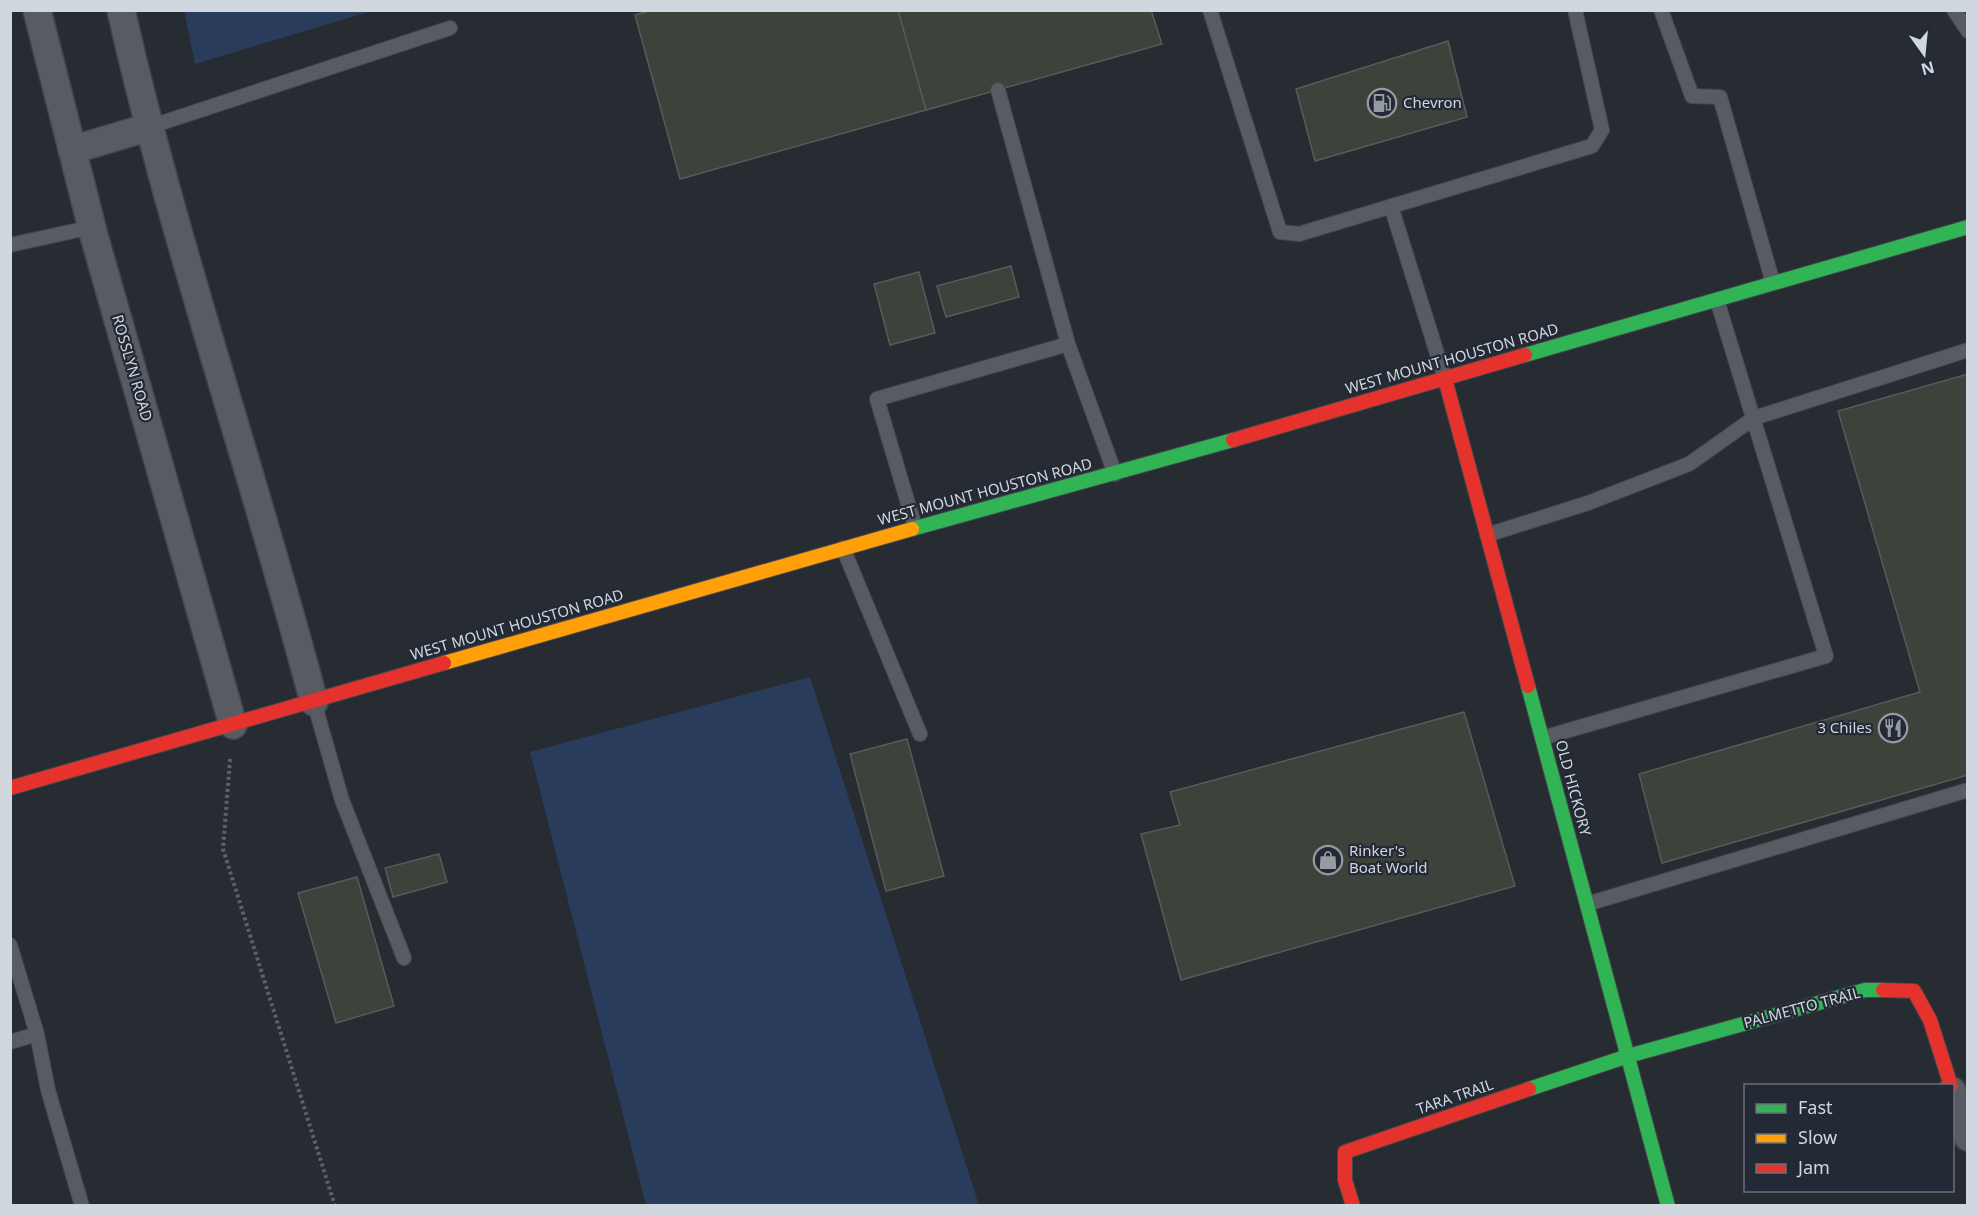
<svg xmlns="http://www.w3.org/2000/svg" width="1978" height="1216" font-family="'Noto Sans',sans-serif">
	<rect width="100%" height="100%" fill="#272b32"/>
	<!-- green -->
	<path fill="#2a3c5b" d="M184,10H372V11L195,64Z
		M810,677L979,1205H646L530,752Z"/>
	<!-- building -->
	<path fill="#3d423b" stroke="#585b5b" stroke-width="1.5" d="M652,10H898L926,110L680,179L635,15Z
		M898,10H1151L1162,44L926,110Z
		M1448,41L1467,117L1315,161L1296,89Z
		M1011,266L1019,297L946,317L937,286Z
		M919,272L935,333L890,345L874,284Z
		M1968,374V775L1662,863L1639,774L1920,692L1838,411Z
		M1464,712L1515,886L1181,980L1141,834L1180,825L1170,792Z
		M907,739L944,876L886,891L850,754Z
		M439,854L447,882L393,897L385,868Z
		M357,877L394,1006L336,1023L298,893Z"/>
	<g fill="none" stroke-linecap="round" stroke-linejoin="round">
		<!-- lane casing -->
		<g stroke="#43474c" stroke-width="16">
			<path id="lane" d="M1210,10L1280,232L1299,234L1592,146L1602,130L1575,10
				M1661,10L1692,96L1720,97L1773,283
				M1954,10L1968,31
				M998,90L1068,344
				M149,127L450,28
				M1391,206L1445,379
				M10,245L92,227
				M915,527L877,399L1068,344L1115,474
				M1487,535L1588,503L1689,464L1754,418L1968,350
				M843,548L920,734
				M314,702L342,800L404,958
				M1542,738L1826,656L1717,300
				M1587,904L1968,790
				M10,945L37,1034L10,1042
				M37,1034L48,1090L82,1206"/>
		</g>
		<!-- street casing -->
		<g stroke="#43474c" stroke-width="30">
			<path id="street" d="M37,10L93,232L233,725
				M121,10C174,244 253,470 314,702
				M72,150L149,127
				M1952,1091L1968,1137"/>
		</g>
		<!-- fast casing -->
		<g stroke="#43474c" stroke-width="16">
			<path id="fast" d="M1525,355L1968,227
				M912,529L1233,440
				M1528,686L1668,1206
				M1529,1089L1628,1056L1865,990H1883"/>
		</g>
		<!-- slow casing -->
		<g stroke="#43474c" stroke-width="16">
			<path id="slow" d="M444,663L912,529"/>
		</g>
		<!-- jam casing -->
		<g stroke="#43474c" stroke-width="16">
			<path id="jam" d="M1445,379L1528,686
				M1233,440L1525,355
				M10,788L444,663
				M1883,990L1914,991L1930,1020L1951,1086
				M1353,1206L1345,1180V1152L1529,1089"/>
		</g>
		<!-- path -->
		<path stroke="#5e6165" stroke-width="4" stroke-dasharray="3 3" stroke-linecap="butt" d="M230,759L223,849L335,1206"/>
		<!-- lane -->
		<use href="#lane" stroke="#585c62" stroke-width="14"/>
		<!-- street -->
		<use href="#street" stroke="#585c62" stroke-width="27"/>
		<!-- fast -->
		<use href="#fast" stroke="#30b455" stroke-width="14"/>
		<!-- slow -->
		<use href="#slow" stroke="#ff9f0a" stroke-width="14"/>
		<!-- jam -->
		<use href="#jam" stroke="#e5322d" stroke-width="14"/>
	</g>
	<!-- icons -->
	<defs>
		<g id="fuel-ring" transform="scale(1.5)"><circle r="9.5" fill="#232a36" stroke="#969ba2" stroke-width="1.5"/><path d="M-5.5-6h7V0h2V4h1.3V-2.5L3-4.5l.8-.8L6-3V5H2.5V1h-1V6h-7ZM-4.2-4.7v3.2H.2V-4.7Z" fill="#969ba2"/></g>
		<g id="restaurant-ring" transform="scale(1.5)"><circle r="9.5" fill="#232a36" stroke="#969ba2" stroke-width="1.5"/><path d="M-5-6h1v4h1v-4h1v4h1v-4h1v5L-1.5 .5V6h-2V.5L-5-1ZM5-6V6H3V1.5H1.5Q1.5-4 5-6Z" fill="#969ba2"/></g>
		<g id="shop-ring" transform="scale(1.5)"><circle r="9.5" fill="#232a36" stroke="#969ba2" stroke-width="1.5"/><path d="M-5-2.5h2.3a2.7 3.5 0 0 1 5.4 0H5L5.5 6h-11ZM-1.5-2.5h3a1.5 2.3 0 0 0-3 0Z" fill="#969ba2"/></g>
	</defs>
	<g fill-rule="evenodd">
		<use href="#fuel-ring" x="1382" y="103"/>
		<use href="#restaurant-ring" x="1893" y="728"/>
		<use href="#shop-ring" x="1328" y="860"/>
	</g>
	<g text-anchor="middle" stroke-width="4.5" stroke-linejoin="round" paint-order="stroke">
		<!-- poi labels -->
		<g font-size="15" fill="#d1d7df" stroke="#232a36" text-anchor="start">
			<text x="1403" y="108">Chevron</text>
			<text x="1872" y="733" text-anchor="end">3 Chiles</text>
			<text x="1349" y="856">Rinker's<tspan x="1349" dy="17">Boat World</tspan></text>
		</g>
		<!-- street labels -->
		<g font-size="15" fill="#d1d7df" stroke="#232a36">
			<text transform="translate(1452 359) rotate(-16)" y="5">WEST MOUNT HOUSTON ROAD</text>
			<text transform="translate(132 368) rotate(74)" y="5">ROSSLYN ROAD</text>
			<text transform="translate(985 492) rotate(-15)" y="5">WEST MOUNT HOUSTON ROAD</text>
			<text transform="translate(517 625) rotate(-16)" y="5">WEST MOUNT HOUSTON ROAD</text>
			<text transform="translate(1573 788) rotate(75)" y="5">OLD HICKORY</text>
			<text transform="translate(1802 1008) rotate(-15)" y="5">PALMETTO TRAIL</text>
			<text transform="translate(1455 1097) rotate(-19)" y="5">TARA TRAIL</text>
		</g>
	</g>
	<!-- border -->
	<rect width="1978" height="1216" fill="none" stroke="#d1d7df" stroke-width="24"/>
	<!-- legend -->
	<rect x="1744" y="1084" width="210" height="108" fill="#232a36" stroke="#696f7a" stroke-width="1.5"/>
	<rect x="1756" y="1104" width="30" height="9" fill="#30b455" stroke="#696f7a" stroke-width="1.5"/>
	<text x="1798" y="1114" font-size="18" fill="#d1d7df">Fast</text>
	<rect x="1756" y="1134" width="30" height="9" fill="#ff9f0a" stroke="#696f7a" stroke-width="1.5"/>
	<text x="1798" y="1144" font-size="18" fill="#d1d7df">Slow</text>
	<rect x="1756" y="1164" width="30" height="9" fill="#e5322d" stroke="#696f7a" stroke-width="1.5"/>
	<text x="1798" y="1174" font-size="18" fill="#d1d7df">Jam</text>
	<!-- north arrow -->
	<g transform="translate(1924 54) rotate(165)" stroke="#232a36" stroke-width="4.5" paint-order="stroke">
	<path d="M0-4.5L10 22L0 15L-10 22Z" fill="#d1d7df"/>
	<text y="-9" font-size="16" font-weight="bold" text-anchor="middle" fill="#d1d7df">N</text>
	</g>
</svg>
